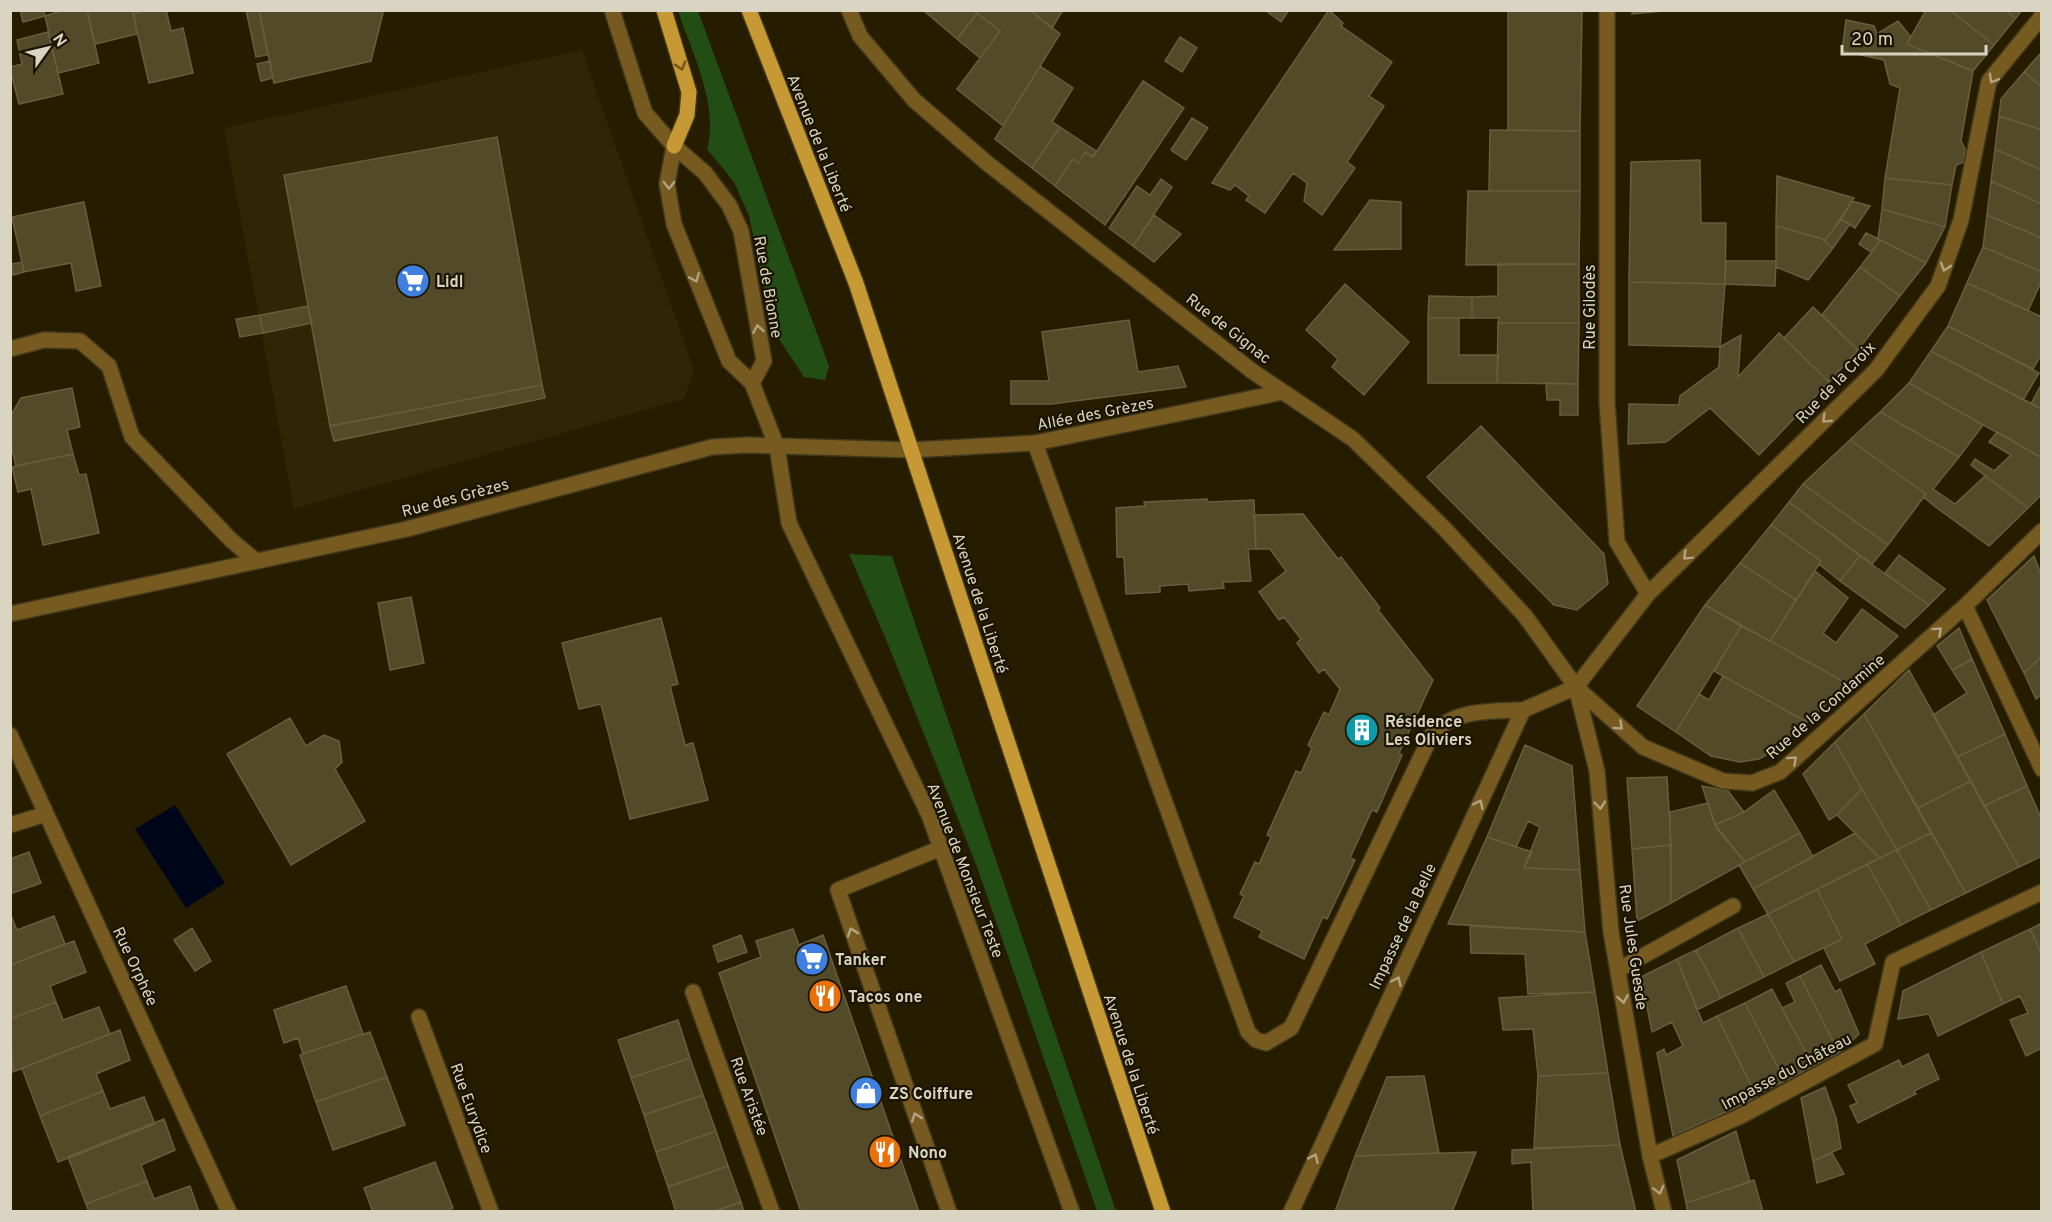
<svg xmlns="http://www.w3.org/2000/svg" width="2052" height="1222" font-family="Overpass,sans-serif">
	<rect width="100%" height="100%" fill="#261d00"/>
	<!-- built -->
	<path fill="#2f2607" d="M582,50L694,370L684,399L294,509L224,128Z"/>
	<!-- green -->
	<path fill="#224d14" d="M678,11H698L829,366L825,380L804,377L773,330L749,216L734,182L707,149C719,104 692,53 678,11Z
		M849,554L892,556L1116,1211H1097L976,864L885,637Z"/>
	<!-- water -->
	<path fill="#000619" d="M175,805L225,883L186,908L135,829Z"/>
	<!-- building -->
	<path fill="#534a2a" stroke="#685e3e" stroke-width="1.5" d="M20,10H44L45,16L23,22Z
		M64,10H87L99,63L58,73L45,16Z
		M87,10H133L137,34L95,44Z
		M147,10H166L171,31L183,28L193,73L149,83L133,14Z
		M246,10H259L268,55L256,57Z
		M259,10H383V13L371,61L274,83Z
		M923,10H1030L1060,34L1003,126L957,89L1000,31L977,13L957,39Z
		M1030,10H1063L1052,28Z
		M1265,10H1289L1281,22Z
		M1329,10L1343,23L1341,26L1392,62L1369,96L1384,106L1347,162L1355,168L1322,215L1304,201L1307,183L1293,173L1265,213L1246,200L1249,196L1235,185L1230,190L1212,183Z
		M1508,10H1582L1580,131L1508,130Z
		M1632,10H1674L1632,14Z
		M1926,10H1950L1994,45L1973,71L1907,44Z
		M1950,10H2007L2015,19L1994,45Z
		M2007,10H2022L2015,19Z
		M977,13L1000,31L980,58L957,39Z
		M1846,20L1874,26L1877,34L1898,21L1911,37L1907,44L1973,71L1961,141L1965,149L1964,162L1956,165L1952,185L1885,178L1900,88L1890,84L1884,60L1842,51Z
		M48,32L63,94L19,104L10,69V67L22,64L17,40Z
		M1180,37L1197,48L1182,72L1165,61Z
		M2040,54L2042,56V87L2024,72Z
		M270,61L273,78L261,81L257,64Z
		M1040,66L1073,88L1052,122L1060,127L1032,168L995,139Z
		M2024,72L2042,87V130L1999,116L2001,99Z
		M1143,81L1184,108L1105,225L1055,186L1073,159L1079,163L1085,152L1093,157Z
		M1999,116L2042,130V170L1995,149Z
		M1192,118L1208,128L1186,160L1171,150Z
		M1060,127L1096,151L1093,157L1085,152L1079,163L1073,159L1055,186L1032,168Z
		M1490,130L1580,131V191H1489Z
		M497,137L542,385L330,426L284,175Z
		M1995,149L2042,170V204L1991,181Z
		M1700,160L1701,223H1726L1725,284L1629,282L1631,162Z
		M1777,176L1854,198L1826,240L1776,226Z
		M1885,178L1952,185L1945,227L1882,209Z
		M1161,179L1172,187L1133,246L1109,228L1137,186L1150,195Z
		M1991,181L2042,204V238L1987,215Z
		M1468,191H1580L1579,264L1466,265Z
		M1370,200L1401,202V249L1334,250Z
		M1852,201L1870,206L1855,228L1841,219Z
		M84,202L101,286L76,291L71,263L24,272L12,217Z
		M1882,209L1945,227L1926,263L1878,239Z
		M1154,215L1181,234L1154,262L1133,246Z
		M1987,215L2042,238V272L1983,247Z
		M1841,219L1850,224L1833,248L1824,242Z
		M1776,226L1826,240L1824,242L1833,248L1808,280L1776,267Z
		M1866,233L1881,240L1871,252L1859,244Z
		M1881,240L1926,263L1900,296L1860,267Z
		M1983,247L2042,272V280L2028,311L1967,283Z
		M1726,261H1776L1775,286L1725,284Z
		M22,262L24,272L13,275L11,264Z
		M1498,264H1579V323H1498L1499,318H1472V297L1498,296Z
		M1860,267L1900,296L1858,350L1822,315Z
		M1629,282L1725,284L1720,347L1629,345Z
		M1967,283L2042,317V353L2033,369L1948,326Z
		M1345,284L1409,342L1364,395L1332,367L1338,359L1306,330Z
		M1429,296L1472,297V318H1428Z
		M308,306L312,323L263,333L260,315Z
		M1813,307L1858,350L1829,382L1784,338Z
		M260,315L263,333L240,337L236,319Z
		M1428,318H1459V355H1498L1497,383H1428Z
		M1129,320L1138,372L1178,366L1186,387L1051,404H1011V381H1049L1042,332Z
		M1498,323H1579L1578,384L1497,383Z
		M1948,326L2039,373L2023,400L1931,351Z
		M1779,333L1829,382L1759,455L1710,408L1666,442L1628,444L1629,404L1679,405L1680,396L1719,367L1720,347L1741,335L1738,377Z
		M1931,351L2042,409V458L1909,383Z
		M1546,383L1578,384V415H1560V400H1547Z
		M1909,383L1983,425L1959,457L1880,412Z
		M2042,383V409L2031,404Z
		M542,385L545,398L334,441L330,426Z
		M72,388L80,427L67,430L73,454L16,466L10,440V417L21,398Z
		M1880,412L1959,457L1933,489L1955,504L1985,476L2028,508L1989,546L1933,505L1924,497L1926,494L1850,440Z
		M1481,426L1604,554L1608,584L1577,610L1554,605L1427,477Z
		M1997,432L2042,458V494L2028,508L1971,465L1975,459L1994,471L2011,455L1989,442Z
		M1850,440L1926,494L1888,545L1803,484Z
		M73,454L79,475L86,474L99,533L43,545L31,489L18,492L12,467Z
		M1803,484L1888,545L1872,564L1789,502Z
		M1207,499L1208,502L1254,500L1256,549H1248L1251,581L1223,582L1224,588L1189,591L1188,584L1160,586V592L1126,594L1124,557H1117L1116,508L1145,506L1144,502Z
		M1789,502L1860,556L1840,581L1819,564L1821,561L1771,525Z
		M1303,514L1338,559L1341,557L1380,608L1378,610L1433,680L1399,753L1402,755L1377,812L1372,810L1350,858L1355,860L1327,919L1323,917L1304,959L1259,937L1262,931L1234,917L1244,896L1240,894L1255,862L1259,864L1271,837L1267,835L1296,771L1301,773L1312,748L1308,745L1324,712L1329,715L1340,689L1324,669L1319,673L1297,643L1301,639L1284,617L1279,620L1259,592L1286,571L1270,549H1256L1254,515Z
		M1771,525L1821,561L1796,600L1740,563Z
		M1899,555L1945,589L1929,605L1885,573Z
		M1860,556L1929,605L1905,628L1840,581Z
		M2034,556L2042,577V656L2024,673L1987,600Z
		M1740,563L1796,600L1770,641L1705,605Z
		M1815,571L1848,598L1823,633L1836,643L1862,609L1898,636L1848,684L1770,641Z
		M411,597L424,663L390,670L378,603Z
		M1705,605L1741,626L1676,732L1637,706Z
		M661,618L678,684L670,686L685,745L693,743L708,800L630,819L601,704L579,709L562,643Z
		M1741,626L1770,641L1848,684L1807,722L1723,676L1714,671Z
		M1959,628L1972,659L1952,670L1937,646Z
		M2042,656V694L2036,699L2024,673Z
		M1972,659L2005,734L1957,757L1933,715L1967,693L1952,670Z
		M1909,670L1971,781L1918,808L1864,714Z
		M1723,676L1807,722L1773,751L1759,759L1740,762L1711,756L1676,732L1699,694L1709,700Z
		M1864,714L1931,833L1897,850L1835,742Z
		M290,718L306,746L324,735L339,741L342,762L335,769L365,821L291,865L227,754Z
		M2005,734L2027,786L1984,806L1957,757Z
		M1835,742L1862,789L1837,815L1829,820L1803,774Z
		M1525,745L1572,766L1580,870L1524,868L1540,827L1528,821L1516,847L1487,837Z
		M1667,777L1671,845L1632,849L1627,778Z
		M1971,781L2019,867L1966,893L1918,808Z
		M1702,786L1728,791L1744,812L1715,825Z
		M2027,786L2042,820V856L2019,867L1984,806Z
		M1862,789L1897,850L1880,858L1837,815Z
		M1774,790L1800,833L1745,862L1715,825L1744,812Z
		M1708,803L1717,829L1745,862L1671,903L1670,812Z
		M1800,833L1813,857L1753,889L1739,865Z
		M1855,833L1880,858L1768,914L1753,889Z
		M1931,833L1966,893L1931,910L1897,850Z
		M1487,837L1532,852L1524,868L1580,870L1585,932L1448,924Z
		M1671,845V903L1637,921L1632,849Z
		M1897,850L1931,910L1901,925L1867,864Z
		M29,852L41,883L10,894V859Z
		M1867,864L1901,925L1865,944L1875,964L1840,981L1824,948L1842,939L1817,889Z
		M1817,889L1842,939L1794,962L1768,914Z
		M10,913L17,930L54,916L65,944L10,965Z
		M1768,914L1794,962L1764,977L1738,928Z
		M2042,923V955L2030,929Z
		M1470,926L1585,932L1595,992L1528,994L1525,954L1471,953Z
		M192,928L211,961L195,971L174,940Z
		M1738,928L1764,977L1721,998L1696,950Z
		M793,929L799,945L823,935L919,1212H801L719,973L761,957L756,941Z
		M2030,929L2042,955V1048L2026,1056L2010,1020L2028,1013L2020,996L2003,1004L1981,952Z
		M741,935L747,952L718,962L713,946Z
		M74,941L86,972L50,986L56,1002L10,1019V965Z
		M1696,950L1721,998L1697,1010L1677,959Z
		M1981,952L2003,1004L1938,1036L1929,1014L1898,1019L1903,991Z
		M1677,959L1703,1023L1717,1016L1757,1098L1673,1136L1657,1053L1664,1049L1666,1055L1683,1046L1672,1022L1652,1032L1641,977Z
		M1821,965L1835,992L1840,989L1859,1034L1839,1053L1800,976Z
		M1800,976L1839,1053L1813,1066L1782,1008L1795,1002L1786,983Z
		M346,986L363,1034L303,1054L298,1038L284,1043L274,1010Z
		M1772,989L1813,1066L1785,1081L1745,1003Z
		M1595,992L1608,1073L1538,1076L1533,1029L1503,1030L1499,998Z
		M56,1002L63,1020L99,1007L110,1034L13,1072L10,1019Z
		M1745,1003L1785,1081L1756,1095L1717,1016Z
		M678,1020L690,1058L631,1078L618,1040Z
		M120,1030L130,1060L96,1074L103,1091L40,1116L22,1068Z
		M370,1032L387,1077L316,1102L300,1055Z
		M1928,1054L1939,1079L1914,1091L1916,1094L1858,1123L1850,1106L1857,1103L1848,1085L1899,1060L1902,1067Z
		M690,1058L703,1095L644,1115L631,1078Z
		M1608,1073L1620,1145L1534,1148L1538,1076Z
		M1424,1076L1439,1153L1355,1156L1387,1077Z
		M387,1077L405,1125L333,1150L316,1102Z
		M1825,1087L1836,1118L1841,1148L1813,1161L1801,1098Z
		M103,1091L110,1109L144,1097L155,1124L58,1162L40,1116Z
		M703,1095L716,1131L656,1152L644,1115Z
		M164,1119L175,1150L141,1165L147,1181L86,1204L68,1157Z
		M716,1131L728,1166L668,1187L656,1152Z
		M1736,1131L1750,1182L1686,1203L1677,1160Z
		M1620,1145L1636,1212H1533L1531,1162L1512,1164V1150Z
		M1476,1152L1452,1212H1335L1355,1156Z
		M1832,1153L1844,1174L1817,1183L1813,1161Z
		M435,1162L453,1208L445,1212H373L364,1188Z
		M728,1166L741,1202L712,1212H676L668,1187Z
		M1754,1180L1763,1212H1688L1686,1203Z
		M147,1181L154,1199L190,1186L199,1212H89L86,1204Z
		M741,1202L744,1212H712Z"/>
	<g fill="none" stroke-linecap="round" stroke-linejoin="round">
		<!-- service casing -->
		<g stroke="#3f371b" stroke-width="18">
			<path id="service" d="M10,349L44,340L80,341L109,366L132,437L231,540L256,561
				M1035,443L1248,1032L1256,1040L1266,1043L1291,1028L1431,736C1451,709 1492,711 1523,710"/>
		</g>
		<!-- pedestrian casing -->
		<g stroke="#3f371b" stroke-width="18">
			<path id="pedestrian" d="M1650,1156L1741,1116"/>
		</g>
		<!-- minor casing -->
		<g stroke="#3f371b" stroke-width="18">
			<path id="minor" d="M612,10L645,113L674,146L705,173L729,205L741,231L764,361L752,383
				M849,10L860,36L914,100L987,163L1252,371L1353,439L1444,528L1525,616L1576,687L1643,747L1723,781L1752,783L1780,772L1965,606L2042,531
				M1607,10V402L1617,542L1648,594
				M674,146L667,184L674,224L729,361L752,383L777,447L789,523L929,815L1072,1212
				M1965,606L2042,769
				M10,614L407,529L712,447L747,445L911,450L1035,443L1283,392
				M1576,687L1597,771L1611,932L1650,1156L1664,1212
				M10,735L229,1212
				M10,825L46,814
				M941,848L838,890L949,1212
				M1618,970L1733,906
				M693,992L772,1212
				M419,1017L491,1212
				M1741,1116L1875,1044L1893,962L2042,892
				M1291,1212L1523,710L1576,687L1648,594L1876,370L1938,286L1961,220L1989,81L2042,16"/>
		</g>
		<!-- primary casing -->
		<g stroke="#3f371b" stroke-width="18">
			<path id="primary" d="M664,10L689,92L687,115L674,146
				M749,10L856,283L1163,1212"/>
		</g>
		<!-- service -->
		<use href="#service" stroke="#765a20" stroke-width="15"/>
		<!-- pedestrian -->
		<use href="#pedestrian" stroke="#765a20" stroke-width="15"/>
		<!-- minor -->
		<use href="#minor" stroke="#765a20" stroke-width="15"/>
		<!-- primary -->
		<use href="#primary" stroke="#c69935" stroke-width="15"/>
	</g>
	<!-- one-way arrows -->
	<defs><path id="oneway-chevron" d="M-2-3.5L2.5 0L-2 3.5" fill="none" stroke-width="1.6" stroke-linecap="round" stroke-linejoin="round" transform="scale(1.5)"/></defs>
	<use stroke="#70561a" href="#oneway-chevron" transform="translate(681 66) rotate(73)"/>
	<g stroke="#b2a482">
		<use href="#oneway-chevron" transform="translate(1993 79) rotate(120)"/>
		<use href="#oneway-chevron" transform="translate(669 185) rotate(90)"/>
		<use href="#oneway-chevron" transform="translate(1945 267) rotate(109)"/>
		<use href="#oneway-chevron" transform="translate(695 278) rotate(68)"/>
		<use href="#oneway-chevron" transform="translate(758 329) rotate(-100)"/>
		<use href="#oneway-chevron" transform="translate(1826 419) rotate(136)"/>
		<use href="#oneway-chevron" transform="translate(1687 556) rotate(135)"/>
		<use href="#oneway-chevron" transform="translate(1938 631) rotate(-42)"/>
		<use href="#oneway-chevron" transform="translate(1619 726) rotate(42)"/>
		<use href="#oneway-chevron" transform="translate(1793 760) rotate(-42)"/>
		<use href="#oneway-chevron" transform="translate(1479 804) rotate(-65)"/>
		<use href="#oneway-chevron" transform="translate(1600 805) rotate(85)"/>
		<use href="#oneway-chevron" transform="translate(852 932) rotate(-109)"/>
		<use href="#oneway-chevron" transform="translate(1397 981) rotate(-65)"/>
		<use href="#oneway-chevron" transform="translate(1623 999) rotate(80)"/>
		<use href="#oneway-chevron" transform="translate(916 1117) rotate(-109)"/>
		<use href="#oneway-chevron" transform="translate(1314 1158) rotate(-65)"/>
		<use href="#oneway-chevron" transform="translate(1659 1190) rotate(76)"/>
	</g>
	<!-- icons -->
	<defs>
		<g id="supermarket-disc" transform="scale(1.725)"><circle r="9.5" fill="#3f7fe0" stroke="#1b1400"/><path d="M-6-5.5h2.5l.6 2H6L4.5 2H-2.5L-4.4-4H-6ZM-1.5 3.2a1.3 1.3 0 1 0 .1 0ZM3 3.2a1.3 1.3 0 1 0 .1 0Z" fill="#fff"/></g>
		<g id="building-disc" transform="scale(1.725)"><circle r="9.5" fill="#0f9aa8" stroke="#1b1400"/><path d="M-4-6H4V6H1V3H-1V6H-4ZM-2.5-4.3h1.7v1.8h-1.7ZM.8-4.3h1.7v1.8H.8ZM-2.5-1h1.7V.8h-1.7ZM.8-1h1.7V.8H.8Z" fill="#fff"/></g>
		<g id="restaurant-disc" transform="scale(1.725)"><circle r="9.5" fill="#e8710a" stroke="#1b1400"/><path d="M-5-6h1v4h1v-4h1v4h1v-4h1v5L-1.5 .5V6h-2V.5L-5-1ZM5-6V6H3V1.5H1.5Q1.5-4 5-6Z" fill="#fff"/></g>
		<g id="shop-disc" transform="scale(1.725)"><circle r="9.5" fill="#3f7fe0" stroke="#1b1400"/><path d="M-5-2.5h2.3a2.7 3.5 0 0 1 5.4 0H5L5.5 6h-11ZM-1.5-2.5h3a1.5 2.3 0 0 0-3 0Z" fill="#fff"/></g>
	</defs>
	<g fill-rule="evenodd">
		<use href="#supermarket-disc" x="413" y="281"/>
		<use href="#building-disc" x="1362" y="730"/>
		<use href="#supermarket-disc" x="812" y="959"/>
		<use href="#restaurant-disc" x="825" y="996"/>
		<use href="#shop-disc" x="866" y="1093"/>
		<use href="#restaurant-disc" x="885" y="1152"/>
	</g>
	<g text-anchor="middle" stroke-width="4.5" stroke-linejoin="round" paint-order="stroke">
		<!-- street labels -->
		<g font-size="16" fill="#dad5c3" stroke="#1b1400">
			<text transform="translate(820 143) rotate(68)" y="6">Avenue de la Liberté</text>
			<text transform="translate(769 287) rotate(80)" y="6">Rue de Bionne</text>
			<text transform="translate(1589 307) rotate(-90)" y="6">Rue Gilodès</text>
			<text transform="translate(1229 328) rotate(38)" y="6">Rue de Gignac</text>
			<text transform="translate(1835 382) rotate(-46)" y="6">Rue de la Croix</text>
			<text transform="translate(1095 413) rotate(-11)" y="6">Allée des Grèzes</text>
			<text transform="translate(455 497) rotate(-15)" y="6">Rue des Grèzes</text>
			<text transform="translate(981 603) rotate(72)" y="6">Avenue de la Liberté</text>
			<text transform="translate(1825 706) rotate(-41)" y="6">Rue de la Condamine</text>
			<text transform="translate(966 870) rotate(69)" y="6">Avenue de Monsieur Teste</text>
			<text transform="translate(1402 926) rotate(-65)" y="6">Impasse de la Belle</text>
			<text transform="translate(1634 947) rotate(82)" y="6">Rue Jules Guesde</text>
			<text transform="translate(136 966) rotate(65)" y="6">Rue Orphée</text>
			<text transform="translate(1132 1064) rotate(72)" y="6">Avenue de la Liberté</text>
			<text transform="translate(1786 1071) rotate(-28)" y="6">Impasse du Château</text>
			<text transform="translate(750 1096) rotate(70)" y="6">Rue Aristée</text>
			<text transform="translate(472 1108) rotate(70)" y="6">Rue Eurydice</text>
		</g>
		<!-- poi labels -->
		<g font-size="16" font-weight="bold" fill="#dad5c3" stroke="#1b1400" text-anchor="start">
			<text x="436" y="287">Lidl</text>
			<text x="1385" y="727">Résidence<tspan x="1385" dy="18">Les Oliviers</tspan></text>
			<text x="835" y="965">Tanker</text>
			<text x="848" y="1002">Tacos one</text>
			<text x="889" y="1099">ZS Coiffure</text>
			<text x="908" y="1158">Nono</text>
		</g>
	</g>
	<!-- border -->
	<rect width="2052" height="1222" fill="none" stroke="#dad5c3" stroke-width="24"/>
	<!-- north arrow -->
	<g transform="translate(48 48) rotate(56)" stroke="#1b1400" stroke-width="4.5" paint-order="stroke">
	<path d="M0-4.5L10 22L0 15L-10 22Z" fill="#dad5c3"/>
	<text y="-9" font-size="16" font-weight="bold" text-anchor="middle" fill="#dad5c3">N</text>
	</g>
	<!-- scale -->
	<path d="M1842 45v9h144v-9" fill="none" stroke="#dad5c3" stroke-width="3"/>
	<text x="1851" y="45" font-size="18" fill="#dad5c3" stroke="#1b1400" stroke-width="4.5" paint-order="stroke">20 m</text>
</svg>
